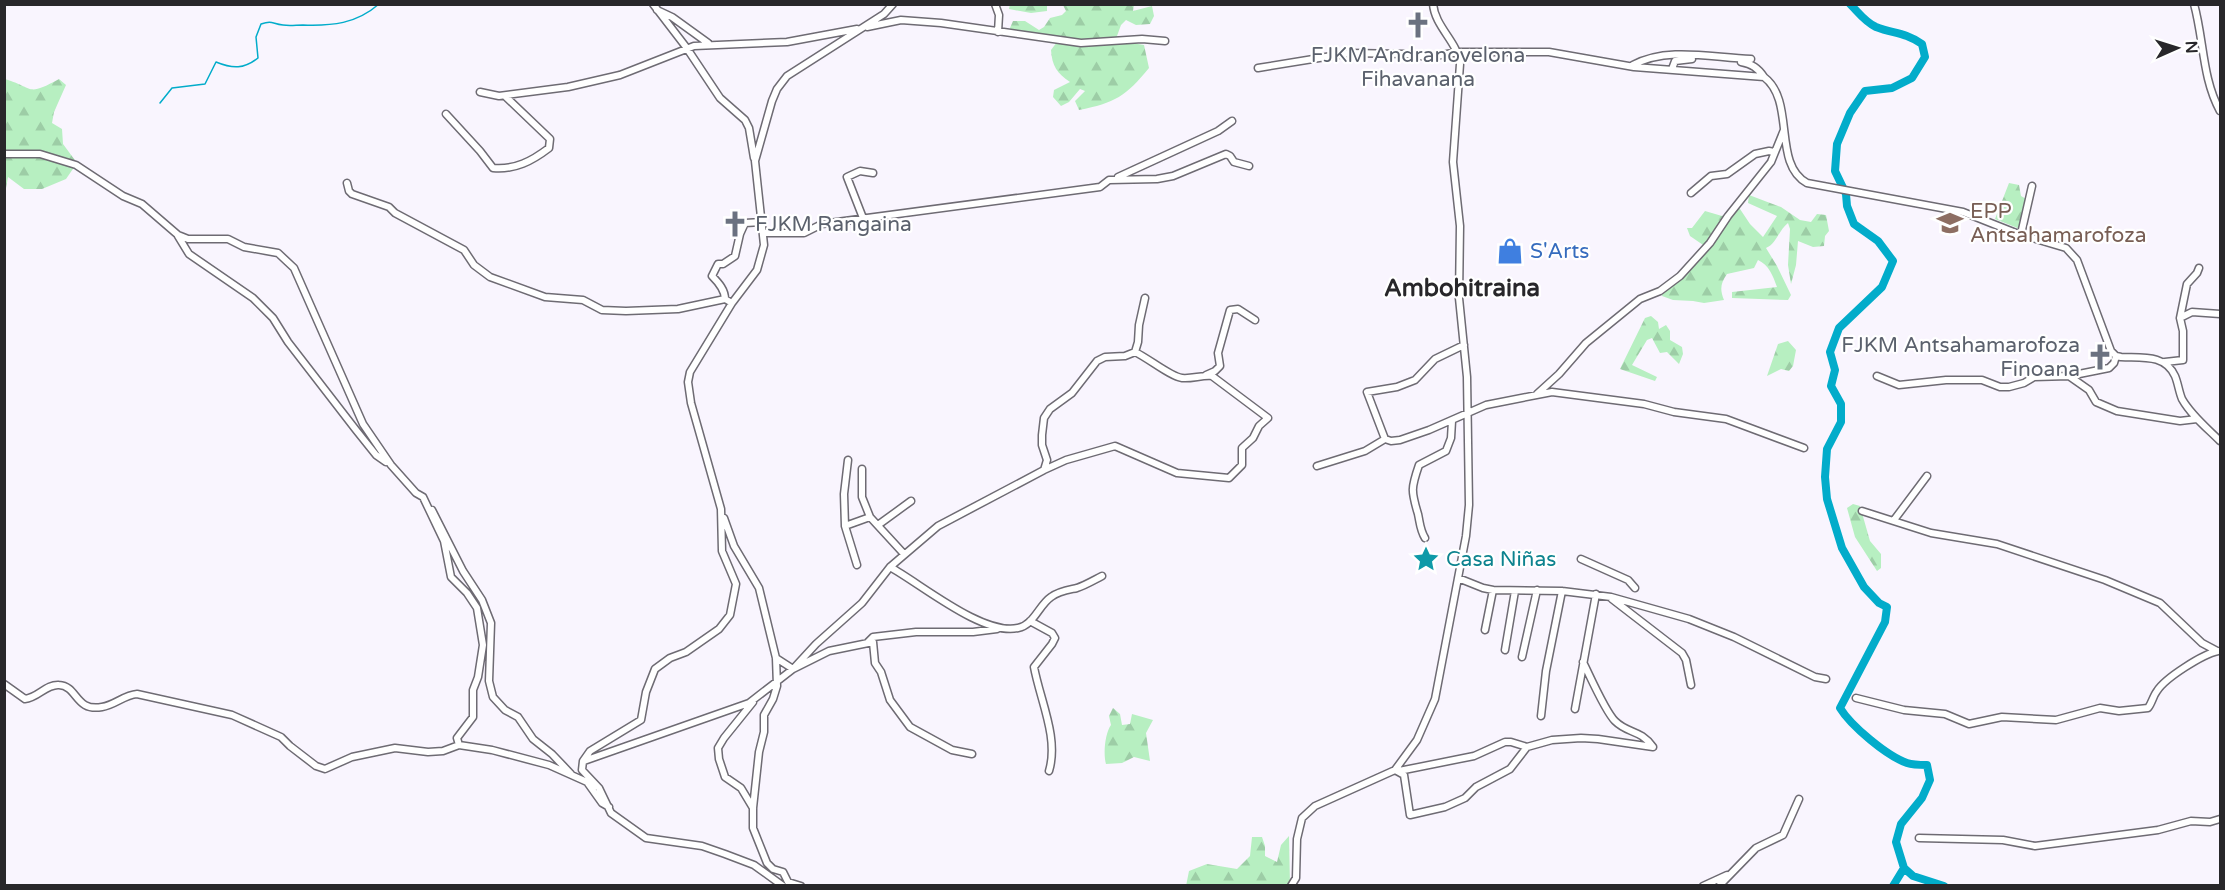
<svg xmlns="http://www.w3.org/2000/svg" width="2225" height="890" font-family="'Varela Round',sans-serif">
	<defs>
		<pattern id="forest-firs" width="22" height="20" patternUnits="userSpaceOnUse" patternTransform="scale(1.5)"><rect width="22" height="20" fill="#b7efc1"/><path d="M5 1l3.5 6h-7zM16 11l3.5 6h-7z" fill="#9dcda6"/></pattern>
	</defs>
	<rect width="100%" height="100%" fill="#f9f5fe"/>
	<!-- forest -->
	<path fill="url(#forest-firs)" d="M1010,4L1047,5V11L1031,13L1009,9Z
		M1114,4L1134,5L1133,11L1152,6L1154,16L1150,24L1136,25L1126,20L1121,25L1117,36L1126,42L1144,45L1149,68C1126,96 1115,103 1079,110L1075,101L1085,91L1080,89L1069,102L1061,106L1053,97L1054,90L1070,82C1057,73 1052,66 1051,50L1057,42L1013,36L1010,28L1013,21H1025L1039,30L1044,27L1050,18L1062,15L1066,11L1063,5Z
		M5,79C35,88 26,97 59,79L66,85L54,112L52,123L62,129L63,144L77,163L66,179L42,189H24L8,177L6,188L5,187Z
		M2009,183L2019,185L2021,196L2028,200L2020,229L1995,219Z
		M1749,195L1781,207L1800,220L1811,222L1817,214L1826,215L1829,231L1825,236L1824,246L1813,247L1798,241L1796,265L1791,284L1788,265L1790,229L1788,223C1779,230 1776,244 1766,248L1777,266L1791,295L1788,300L1732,298V292L1777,287C1773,276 1769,265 1758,260L1754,268L1727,274C1720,284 1720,290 1724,300L1704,303L1693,301L1673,300L1662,296L1663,290L1676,284L1709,249L1690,236L1687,228H1692L1705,211L1722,216L1732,209H1740L1750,224L1763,237L1777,216L1748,203Z
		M1651,316L1658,322L1659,329L1666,325L1670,331V340L1682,347L1683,354L1679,364L1667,352L1660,353L1652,338L1647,340L1632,365L1657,377L1655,381L1620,369L1645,318Z
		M1788,341L1796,350L1793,366L1789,371L1781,369L1767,376L1778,344Z
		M1853,504L1860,506L1870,541L1881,554V568L1877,571L1855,537L1847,508Z
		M1113,708L1120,714L1122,725L1130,724L1132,714L1153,720L1146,733L1150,761L1134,757L1122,763L1106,764C1103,754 1105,733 1111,725L1109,716Z
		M1289,836L1290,885L1186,886L1189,871L1207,864L1237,869L1250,856L1252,837H1262L1265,846V856L1277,862L1281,845Z"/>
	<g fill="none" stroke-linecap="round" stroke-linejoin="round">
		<!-- stream -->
		<path stroke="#02acca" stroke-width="1.5" d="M160,103L172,88L205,84L216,62C233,69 244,69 258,58L256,37L261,24C273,20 272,24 283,25C290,26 296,25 303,25C332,26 356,24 379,4"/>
		<!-- river -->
		<path stroke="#02acca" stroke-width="8" d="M1850,4C1859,13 1865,22 1876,27C1894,34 1904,32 1922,44L1925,57L1912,78L1892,88L1865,91L1850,113L1837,144L1835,171L1846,194L1847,206L1854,224L1878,241L1893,261L1882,287L1839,328L1830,352L1835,370L1831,386L1841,404V422L1827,449L1825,477L1827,499L1842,548L1864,587L1879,603L1887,607L1885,622L1840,708C1851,726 1887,756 1907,763C1913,765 1921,765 1927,765L1930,780L1922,798L1901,824L1896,842L1904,868L1893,886
			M1904,868L1913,876L1944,886"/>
		<!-- minor casing -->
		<g stroke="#6e6b73" stroke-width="9">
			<path id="minor" d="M653,4L686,47L720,98L745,120L749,128L754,158
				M995,4L999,15L998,32
				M2194,4C2204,40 2202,78 2220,111
				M657,10L672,17L708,43
				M867,27L901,20L941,23L1081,43L1142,39L1165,41
				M1741,62C1752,64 1758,68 1764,77
				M1633,65C1668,46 1713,58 1751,59
				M1258,68L1350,53L1405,54L1429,57L1459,52H1549L1634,67L1764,77C1796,101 1772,164 1807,183L1963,212L2016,233L2066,248L2077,260L2111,351L2116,356L2121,357C2142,358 2165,354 2175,376C2178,383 2179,392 2182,399C2191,415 2207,428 2220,441
				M1672,69L1675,61L1692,59
				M480,92L499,96L568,87L620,75L694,46L787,42L857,29
				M446,114L480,151L493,168C515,170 532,161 549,148L550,139L505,96
				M4,154H40L76,165L123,196L142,204L178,235L188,239H228L244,247L278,253L294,268L363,424L391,465L416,493L423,497L444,541L451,577L467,593L477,608L483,645L478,677L473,690V717L457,738L459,745
				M1118,177L1218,131L1232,121
				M347,183L349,191L352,194L389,207L395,213L464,250L474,265L490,277L545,297L583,300L602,310L626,311L678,309L725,299L732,303
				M1691,193L1711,176L1727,174L1755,154L1769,151L1774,152
				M863,218L847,177L860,171L873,173
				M763,233H804L822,224L1100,187L1109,180L1157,179L1173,176L1226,154L1230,156L1234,162L1249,166
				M2021,234L2032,186
				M178,236L189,254L253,298L273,318L288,342L356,430L376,455L386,462
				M725,299C725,290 719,283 712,276L718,264H723L735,256L740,234L745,223L762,222
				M2180,318L2187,284L2197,273L2199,268
				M1135,352L1138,342L1139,325L1145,298
				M2165,362L2183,360V331L2180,318L2192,312L2220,314
				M1206,375L1215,371L1220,366L1218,353L1230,310L1238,309L1255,320
				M1877,376L1899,385L1946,380H1982L2000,387H2009L2024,383L2034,377L2069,376L2089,390L2096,402L2117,411L2180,421L2197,419
				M2069,376L2109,368L2114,363L2116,356
				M1537,394L1559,374L1586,343L1640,299L1660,291L1680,276L1710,243L1728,216L1771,162L1784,130
				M1385,439L1367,392L1397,387L1415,380L1435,359L1464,345
				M848,460L844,494L845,526L870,517
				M1317,466L1365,451L1385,439L1391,441L1400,440L1429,430L1486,405L1552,392L1644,404L1674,412L1726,419L1804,448
				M862,469V497L870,517L904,554
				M432,510L463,571L482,600L491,623L489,681L493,697L505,710L518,717L533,739L552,754L571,774
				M1862,511L1931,533L1997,544L2105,580L2160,603L2202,643L2217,651
				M724,518L734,546L759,588L776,658L777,686L773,699L764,715V732L759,752L753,808V828L767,863L773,869L783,872L788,882L801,886
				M1894,520L1927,476
				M878,525L911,501
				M845,526L857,565
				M1425,538C1420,530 1420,523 1418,514C1411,491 1411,488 1419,465L1446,451L1451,438L1452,421
				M1581,559L1628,580L1635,588
				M890,567C921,584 983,636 1018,628C1034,625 1039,605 1051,597C1059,591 1068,590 1077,588C1086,585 1094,580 1102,576
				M1458,578L1483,588L1493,590L1562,591L1611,597L1689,619L1734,637L1815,677L1826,679
				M1612,599L1682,653L1686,660L1691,685
				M1030,621L1052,633L1055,638L1052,644L1034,667C1040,700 1059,738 1049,771
				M1485,630L1493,590
				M868,642L873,637L916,632H973L997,629
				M1505,650L1515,591
				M1522,657L1537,590
				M776,658L793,669L829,651L873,642L875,663L881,672L890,700L910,727L952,750L972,754
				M4,684L25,699C38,698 46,684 59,685C78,686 75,712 102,707C115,705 124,695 137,694L232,715L281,737L290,746L316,766L325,769L352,757L395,748L428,752L443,751L459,745L492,750L549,765L587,782L602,803L609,807
				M1856,698L1904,710L1945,714L1969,724L2002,717L2056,720L2100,708L2119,711L2148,708C2152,703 2153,696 2157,691C2165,678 2203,654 2218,651
				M1575,709L1596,594
				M1541,716L1546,671L1562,591
				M584,761L749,703L793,669L816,644L862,603L890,567L938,526L1044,470L1047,460L1042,445V435L1044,418L1050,409L1072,393L1097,361L1105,357L1125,356L1135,352C1148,358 1171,377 1182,378C1192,379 1202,375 1212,376L1268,418L1259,426L1253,438L1242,448V465L1229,478L1177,473L1115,446L1066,460L1044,470
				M1395,770L1404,775L1410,815L1445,807L1465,798L1476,787L1510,769L1527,747L1552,740L1581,738L1598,739L1653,747C1640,729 1628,734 1615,721C1605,711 1590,676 1583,662
				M1399,771L1474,756L1505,742H1511L1527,747
				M753,808L741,788L725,777L719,759L718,748L724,738L753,702
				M1919,838L2003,840L2035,846L2158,830L2191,821L2210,822L2220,819
				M783,886L754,865L725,854L702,846L646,838L611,813L599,788L582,770L583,761L590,751L641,720L646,692L655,669L670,658L686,652L719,629L730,615L736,584L722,551L721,509L691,403L688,382L690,372L732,303L757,270L764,245L755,161L772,101L777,89L787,76L884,14L893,4
				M1291,886L1296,878L1297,839L1302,818L1315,806L1395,770L1417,740L1435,699L1466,536L1469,505L1467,377L1459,298L1460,226L1453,162L1460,64C1458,42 1435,27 1433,4
				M1703,886L1727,875
				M1719,886L1756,848L1783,835L1799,799"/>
		</g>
		<!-- minor -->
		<use href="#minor" stroke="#fff" stroke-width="6"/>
	</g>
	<!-- icons -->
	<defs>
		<g id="church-bare" transform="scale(2.07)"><path d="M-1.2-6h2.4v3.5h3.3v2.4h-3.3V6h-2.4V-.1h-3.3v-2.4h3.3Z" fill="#6b7280" stroke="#fff" stroke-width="2.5" paint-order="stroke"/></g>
		<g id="school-bare" transform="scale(2.07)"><path d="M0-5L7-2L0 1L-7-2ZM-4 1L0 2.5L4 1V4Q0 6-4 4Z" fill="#8d6e63" stroke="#fff" stroke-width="2.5" paint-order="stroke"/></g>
		<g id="shop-bare" transform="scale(2.07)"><path d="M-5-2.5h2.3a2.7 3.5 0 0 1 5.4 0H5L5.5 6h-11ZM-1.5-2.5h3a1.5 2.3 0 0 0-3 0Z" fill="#3f7fe0" stroke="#fff" stroke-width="2.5" paint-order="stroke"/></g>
		<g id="sight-bare" transform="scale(2.07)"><path d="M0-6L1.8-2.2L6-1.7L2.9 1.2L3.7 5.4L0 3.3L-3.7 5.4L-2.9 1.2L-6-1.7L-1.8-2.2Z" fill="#0f9aa8" stroke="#fff" stroke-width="2.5" paint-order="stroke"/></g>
	</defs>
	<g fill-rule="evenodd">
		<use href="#church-bare" x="1418" y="25"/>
		<use href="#school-bare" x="1950" y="223"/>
		<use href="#church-bare" x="735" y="224"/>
		<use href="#shop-bare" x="1510" y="251"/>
		<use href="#church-bare" x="2100" y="357"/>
		<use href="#sight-bare" x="1426" y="559"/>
	</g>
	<g text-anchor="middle" stroke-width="4.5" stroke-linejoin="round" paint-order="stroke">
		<!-- worship labels -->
		<g font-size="21" fill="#5b616d" stroke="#fff">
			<text x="1418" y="62">FJKM Andranovelona<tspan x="1418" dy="24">Fihavanana</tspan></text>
			<text x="755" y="231" text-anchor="start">FJKM Rangaina</text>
			<text x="2080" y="352" text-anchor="end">FJKM Antsahamarofoza<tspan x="2080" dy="24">Finoana</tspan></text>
		</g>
		<!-- education labels -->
		<g font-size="21" fill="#785e54" stroke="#fff" text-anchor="start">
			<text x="1970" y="218">EPP<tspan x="1970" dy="24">Antsahamarofoza</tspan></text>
		</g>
		<!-- shop labels -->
		<g font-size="21" fill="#366cbe" stroke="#fff" text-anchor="start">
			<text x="1530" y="258">S'Arts</text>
		</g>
		<!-- culture labels -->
		<g font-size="21" fill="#0d838f" stroke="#fff" text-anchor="start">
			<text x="1446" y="566">Casa Niñas</text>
		</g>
		<!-- quarter labels -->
		<g font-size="24" font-weight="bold" fill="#28272a" stroke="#fff">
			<text x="1462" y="296">Ambohitraina</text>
		</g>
	</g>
	<!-- border -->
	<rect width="2225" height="890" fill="none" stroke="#28272a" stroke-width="12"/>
	<!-- north arrow -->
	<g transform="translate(2177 48) rotate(87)" stroke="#ffffff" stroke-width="4.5" paint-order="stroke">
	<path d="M0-4.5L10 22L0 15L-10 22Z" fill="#28272a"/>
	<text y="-9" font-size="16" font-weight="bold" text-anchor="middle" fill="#28272a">N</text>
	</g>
</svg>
